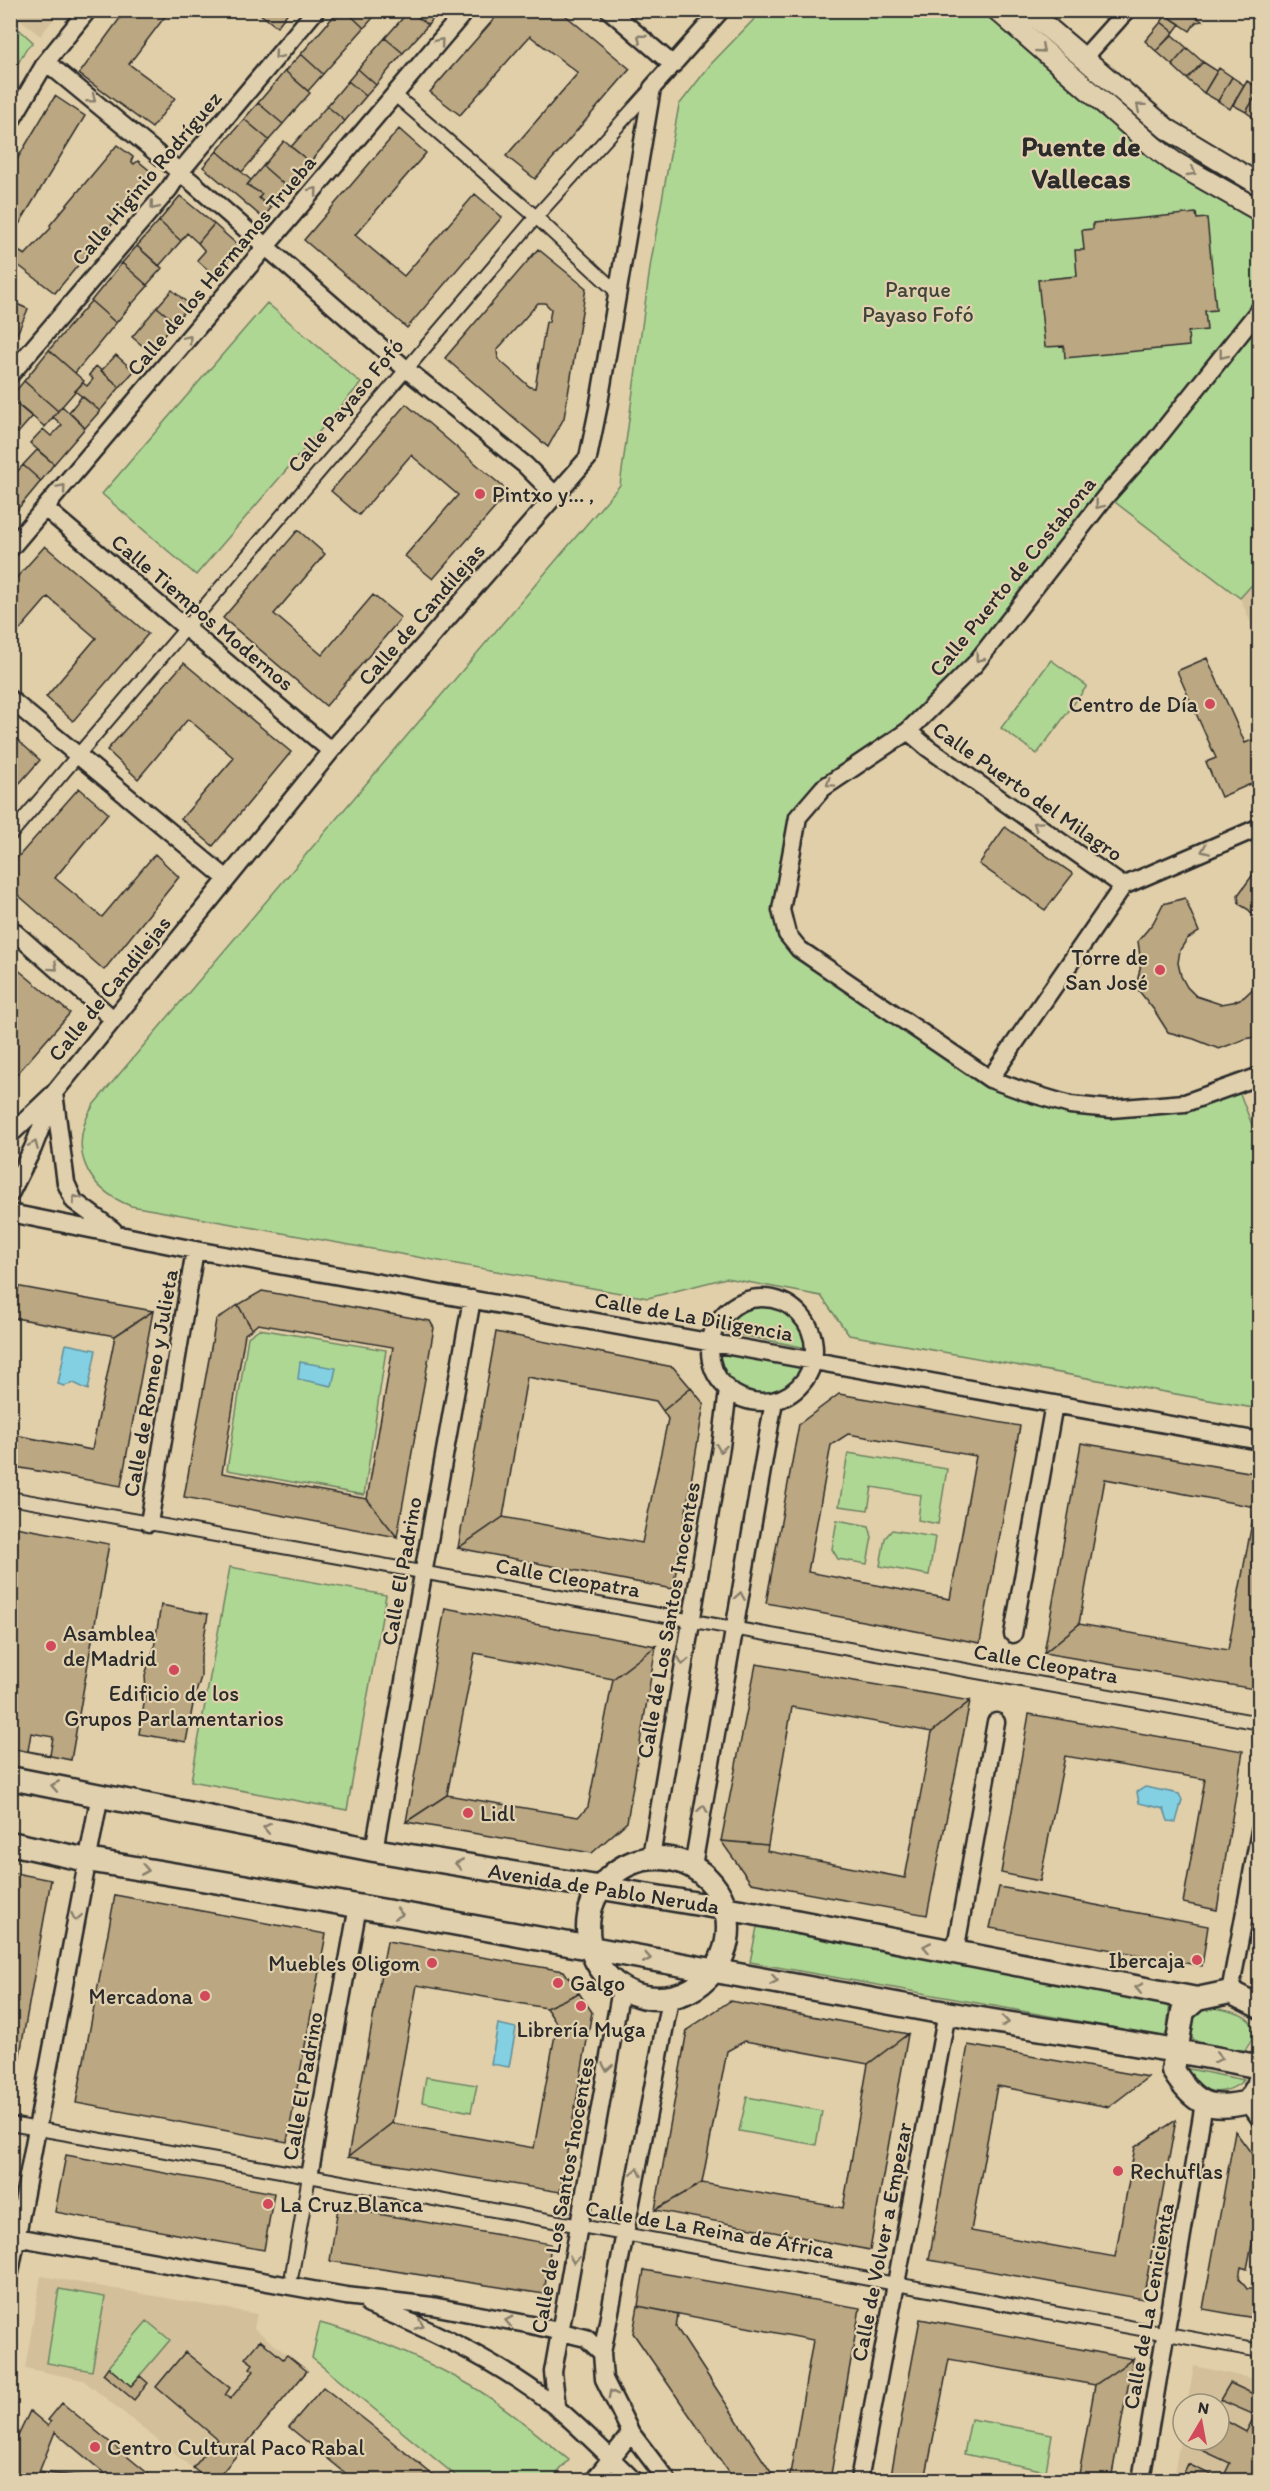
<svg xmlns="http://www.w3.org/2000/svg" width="1270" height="2491" font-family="Itim,sans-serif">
	<rect width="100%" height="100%" fill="#e1cfa9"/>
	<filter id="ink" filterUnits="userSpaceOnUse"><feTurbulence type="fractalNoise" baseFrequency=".0167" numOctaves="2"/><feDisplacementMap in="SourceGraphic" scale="12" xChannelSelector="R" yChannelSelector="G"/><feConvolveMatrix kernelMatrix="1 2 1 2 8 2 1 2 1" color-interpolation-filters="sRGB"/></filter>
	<g filter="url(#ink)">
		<!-- built -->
		<path fill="#d3c09b" d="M10,11H60L40,36Z
			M1259,577V641L1240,598Z
			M41,2276L257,2314L254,2328L307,2371L216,2480H207L83,2380L25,2368Z
			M1194,2366L1259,2380V2480H1173L1183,2424V2440H1219V2404H1187Z"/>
		<!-- green -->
		<path fill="#afd794" stroke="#6d8160" stroke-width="1.5" d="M762,11H997L1083,87L1259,211V577L1240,598L1107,496L975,664L798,817L781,910L787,934L990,1079L1111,1109L1237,1086L1259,1143V1409L849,1335L821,1296L726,1278L648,1298L131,1206C85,1188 67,1147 94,1104L620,485L651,261L679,105L711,64Z
			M11,22L33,42L26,49L11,76Z
			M267,303L361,383L196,575L102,494Z
			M1051,660L1087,686L1037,754L1001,728Z
			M755,1303C783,1302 807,1318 807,1348L721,1331C728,1315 739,1308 755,1303Z
			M259,1329L386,1350L364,1495L227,1470L248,1337Z
			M719,1352L802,1367C796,1400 752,1402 730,1383C723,1376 720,1367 717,1358Z
			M848,1453L947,1469L938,1524L918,1520L921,1495L872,1487L868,1510L839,1506Z
			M837,1520L869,1526L872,1537L867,1564L838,1559L832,1549Z
			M892,1530L935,1537L929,1575L880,1566L885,1538Z
			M230,1567L386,1595L347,1810L191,1781Z
			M757,1927L1170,2003L1166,2037L750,1962Z
			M1209,2007C1233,2011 1270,2017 1245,2050C1227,2052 1200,2049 1188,2034L1191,2015L1198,2009Z
			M1184,2068L1244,2080C1229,2093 1216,2094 1198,2089Z
			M426,2077L477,2085L471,2112L422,2102Z
			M747,2097L822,2111L816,2145L739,2131Z
			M59,2289L105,2297L92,2371L47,2363Z
			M147,2321L170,2340L131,2386L108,2367Z
			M320,2323C369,2336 416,2356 461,2380C500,2401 534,2432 569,2460L551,2480H461L312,2358Z
			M971,2419L1052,2434L1046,2471L964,2454Z"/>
		<!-- water -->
		<path fill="#84d0e3" stroke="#608e99" stroke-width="1.5" d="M66,1344L96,1350L88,1390L74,1383L64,1386L58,1384Z
			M300,1362L336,1368L332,1386L298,1379Z
			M1145,1787L1179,1794L1182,1800L1176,1822L1168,1821L1164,1809L1139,1803L1137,1792Z
			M498,2024L516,2028L509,2067L491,2064Z"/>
		<!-- building -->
		<path fill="#bba781" stroke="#2b2b2b" stroke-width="1.5" fill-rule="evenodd" d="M126,10H170L129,64L175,98L152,128L79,74Z
			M255,10H288L289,11L277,27Z
			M339,10H345L364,28L323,74L301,54Z
			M345,10H380L364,28Z
			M409,10H440L428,25Z
			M502,10H559L630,69L535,179L506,156L578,73L530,36L460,115L430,92Z
			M1170,10H1186L1202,21L1196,22L1190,31L1166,15Z
			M409,11L428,25L403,53L385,38Z
			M1166,15L1180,24L1174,32L1161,22Z
			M1161,22L1174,32L1156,51L1145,41Z
			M1172,35L1187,48L1172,65L1156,51Z
			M385,38L403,53L376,85L358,69Z
			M1187,48L1203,62L1187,79L1172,65Z
			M301,54L323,74L308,91L285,71Z
			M1203,62L1217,71L1204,93L1187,79Z
			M1219,68L1232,77L1218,101L1204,93Z
			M358,69L376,85L366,96L348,81Z
			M285,71L310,93L283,124L258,103Z
			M1232,77L1244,85L1230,109L1218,101Z
			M348,81L366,96L345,121L327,106Z
			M1247,81L1260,89L1246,112L1233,105Z
			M1260,89V118L1258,121L1246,112Z
			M55,96L85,116L10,239V171Z
			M258,103L283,124L269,140L244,119Z
			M327,106L345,121L310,162L291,147Z
			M244,119L269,140L242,172L217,151Z
			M399,129L426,153L355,235L404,276L475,194L502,217L407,328L304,240Z
			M284,141L310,162L288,188L263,166Z
			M117,145L133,157L131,161L134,164L138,161L154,174L55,293L10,259V246L25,255L51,228L50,225Z
			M217,151L251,180L247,185L262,194L259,198L271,208L263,218L203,167Z
			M263,166L288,188L271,208L259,198L262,194L247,185Z
			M180,196L214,224L198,243L187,233L181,241L159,221Z
			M1196,213L1197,219L1207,218L1216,310L1205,311L1207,330L1188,332L1189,346L1065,358L1064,346L1045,347L1038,280L1077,276L1075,250H1084L1082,230L1093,229V223Z
			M159,221L181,241L159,266L137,246Z
			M214,224L240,247L215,276L197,260L205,251L198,243Z
			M137,246L162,268L147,285L122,263Z
			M538,249L586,288L564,418L548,447L445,358ZM538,303H545L551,309L549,322H546L535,388L530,387L498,359L497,350Z
			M122,263L148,286L132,304L130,302L131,305L116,323L91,301Z
			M172,290L190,305L175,322L157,307Z
			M10,301L28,309L11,348L10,347Z
			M91,301L116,323L75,373L49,350Z
			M157,307L175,322L150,352L132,337Z
			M49,350L84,381L58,411L24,381Z
			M116,355L134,371L120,387L101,371Z
			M96,366L120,387L100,411L75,391L83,383L87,386L93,379L89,375Z
			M24,381L58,411L45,427L10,398Z
			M82,396L100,411L85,428L69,412Z
			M14,402L32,417L18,433L10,426V406Z
			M406,404L509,492L433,579L405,556L458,495L411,455L359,515L331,491Z
			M62,406L85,428L54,464L30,443L43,429L51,436L62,425L53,417Z
			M37,450L54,464L41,481L23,465Z
			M23,465L41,481L12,516L10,480Z
			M298,530L325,554L274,614L322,655L373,595L401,618L326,706L223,618Z
			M45,546L148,634L73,721L46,697L96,638L48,597L10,641V585Z
			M1207,658L1245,743L1260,737V780L1221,797L1206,762L1216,758L1177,671Z
			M184,663L291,752L213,846L181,819L234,758L188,719L138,779L107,750Z
			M13,736L40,760L10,794V738Z
			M79,788L108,813L55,878L102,917L155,854L179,877L104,970L10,888V866Z
			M1005,827L1073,874L1045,910L979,864Z
			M1257,869H1260V924L1249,910L1239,904L1238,895Z
			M1185,898L1199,932L1187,939L1180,950L1178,963L1181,976L1187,987L1196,996L1220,1004L1233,1002L1244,997L1260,982V1036L1245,1039L1219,1049L1194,1039L1168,1032L1154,1010L1136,987L1141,964L1138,941L1153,923L1163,904Z
			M10,963L70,1013L10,1082V1020L13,1017L10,1015Z
			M10,1285L153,1311L115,1336L10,1317Z
			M262,1291L430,1321L434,1328L397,1537L367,1499L393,1347L258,1324L252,1329L238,1305Z
			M238,1305L252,1329L245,1334L222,1473L367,1499L397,1537L184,1497L216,1320Z
			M153,1311L121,1486L10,1466V1434L92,1450L115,1336Z
			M496,1332L673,1367L691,1388L663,1411L656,1401L527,1377L503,1517L458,1548Z
			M691,1388L704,1404L673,1589L458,1548L503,1517L642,1543L668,1419L663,1411Z
			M839,1394L1020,1426L980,1643L766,1603L799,1424ZM848,1434L976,1456L950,1599L808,1572L831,1445Z
			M1081,1443L1260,1474V1503L1255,1507L1105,1479L1079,1624L1044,1653Z
			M1260,1503V1659L1254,1689L1044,1653L1079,1624L1228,1650L1255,1507Z
			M10,1526L109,1544L71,1760L10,1748Z
			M161,1605L208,1614L201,1656V1677L194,1699L186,1742L139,1734L146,1692L145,1675L154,1648Z
			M445,1608L656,1646L613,1679L475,1653L447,1795L406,1822Z
			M656,1646L627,1822L592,1853L406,1822L447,1795L578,1817L588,1807L613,1679Z
			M756,1664L970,1701L932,1732L792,1707L768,1845L721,1841Z
			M970,1701L927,1915L751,1883L721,1841L768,1845L767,1851L905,1878L932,1732Z
			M1029,1714L1243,1751L1217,1910L1183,1903L1205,1779L1065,1756L1040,1881L1001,1873Z
			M31,1733L53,1737L50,1755L28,1751Z
			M10,1872L51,1880L13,2094H10Z
			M999,1887L1208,1926L1202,1966L990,1928Z
			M115,1895L326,1934L287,2142L76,2103Z
			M387,1941L564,1971L579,1993L546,2008L417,1985L392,2123L348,2157Z
			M579,1993L592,2012L560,2192L348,2157L392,2123L534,2148L557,2024L546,2008Z
			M730,2001L908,2034L868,2064L745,2041L727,2051L702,2183L655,2210L687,2030Z
			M908,2034L870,2250L655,2210L702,2183L843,2208L868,2064Z
			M968,2045L1148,2077L1109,2107L997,2086L971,2231L1115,2257L1135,2147L1176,2120L1143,2299L929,2260Z
			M1235,2131L1260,2165V2228L1255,2229L1247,2269L1241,2267L1239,2278L1247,2289H1257L1258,2282L1260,2283V2319L1203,2309Z
			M66,2155L274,2193L264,2250L55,2212Z
			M338,2207L551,2244L544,2294L330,2261Z
			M644,2270L860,2308L830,2480H789L813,2340L638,2306Z
			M638,2306L678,2314L676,2327L774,2477L789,2480H734L633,2333Z
			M920,2319L1133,2359L1095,2385L949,2359L925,2480H890Z
			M260,2340L283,2359L287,2355L307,2371L216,2480H207L193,2468L217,2439L156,2387L185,2352L230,2388L225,2395L230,2399L254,2371L250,2368L253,2364L245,2358Z
			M1133,2359L1111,2480H1078L1095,2385Z
			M108,2367L131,2386L140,2376L148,2383L134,2400L103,2374Z
			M1230,2383L1260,2397V2480H1183L1181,2479L1188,2464L1222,2480L1230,2463L1191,2445L1193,2440H1219V2417L1246,2432L1255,2415L1220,2400Z
			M323,2387L369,2423L439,2480H354L289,2427Z
			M62,2403L151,2476L150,2480H10V2468L13,2469L14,2463L10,2462V2453L30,2411L48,2426L51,2422L48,2420ZM55,2432L105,2474L103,2479L39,2472Z"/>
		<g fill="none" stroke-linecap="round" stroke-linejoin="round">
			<!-- pedestrian casing -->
			<g stroke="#2b2b2b" stroke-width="16">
				<path id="pedestrian" d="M395,95L536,217L618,293
					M10,835L536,217L652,88
					M10,1498L1260,1723
					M10,2124L309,2176L1260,2351
					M292,2274L309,2176"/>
			</g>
			<!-- minor casing -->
			<g stroke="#2b2b2b" stroke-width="21">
				<path id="minor" d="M609,10L673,65
					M1083,59L1127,10
					M46,62L193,183L406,369L525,465L555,495
					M10,123L46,62L88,10
					M1260,309L1154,442L1106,496L975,664L908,731L823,788L798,817L781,910L787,934L799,949L990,1079L1023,1091L1070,1105L1111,1109L1185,1103L1260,1076
					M10,375L169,189L180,172L316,10
					M45,508L331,751
					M10,549L466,10
					M10,699L227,879
					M908,731L928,748L1123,886L1260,827
					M10,928L113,1019
					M990,1079L1123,886
					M54,1093L66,1183L74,1201L113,1230
					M10,1135L54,1093L331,751L588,458L598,409L652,88L721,10
					M10,1194L33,1148L52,1099
					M10,1213L195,1250L1260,1441
					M710 1350a52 52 0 1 1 104 0a52 52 0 1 1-104 0Z
					M149,1523L195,1250
					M1013,1634L1054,1404
					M374,1850L472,1299
					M651,1857L721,1447L728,1390
					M693,1866L774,1401
					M955,1952L996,1722
					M1230,1992L1260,1831
					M1248,2102L1260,2119
					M309,2176L358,1906
					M10,2236L346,2296L432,2306L532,2325L586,2338L602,2353
					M10,2272L100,1794
					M369,2305C435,2331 501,2363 557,2408C583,2430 609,2456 633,2480
					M557,2408L553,2372L621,1989
					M594,2480L631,2433
					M667,2480L631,2433L604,2379L602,2353L670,1999
					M859,2480L947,2013
					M1141,2480L1204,2103"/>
			</g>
			<!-- tertiary casing -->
			<g stroke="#2b2b2b" stroke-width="24">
				<path id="tertiary" d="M997,10L1154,147L1174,162L1260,211
					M1027,10L1167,129L1260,185"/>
			</g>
			<!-- secondary casing -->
			<g stroke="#2b2b2b" stroke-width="27">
				<path id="secondary" d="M10,1778L374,1850L753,1913L1197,1999L1230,1992L1260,2007
					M10,1843L87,1860C369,1906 649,1959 929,2010C1039,2030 1150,2044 1260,2067
					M588 1928a70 70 0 1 1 140 0a70 70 0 1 1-140 0Z
					M1197,1999L1183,2011L1173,2070C1193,2103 1209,2112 1248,2102L1258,2086L1260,2079"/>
			</g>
			<!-- pedestrian -->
			<use href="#pedestrian" stroke="#e1d0ad" stroke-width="12"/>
			<!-- minor -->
			<use href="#minor" stroke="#e1d0ad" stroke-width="16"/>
			<!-- tertiary -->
			<use href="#tertiary" stroke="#e1d0ad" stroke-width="20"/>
			<!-- secondary -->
			<use href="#secondary" stroke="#e1d0ad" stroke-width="22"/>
		</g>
		<!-- one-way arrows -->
		<defs><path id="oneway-chevron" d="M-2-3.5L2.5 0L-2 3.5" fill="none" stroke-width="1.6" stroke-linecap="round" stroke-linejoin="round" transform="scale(1.5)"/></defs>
		<g stroke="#867e6c">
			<use href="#oneway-chevron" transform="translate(641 38) rotate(-140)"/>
			<use href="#oneway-chevron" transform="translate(440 42) rotate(-50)"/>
			<use href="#oneway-chevron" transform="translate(1041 49) rotate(41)"/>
			<use href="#oneway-chevron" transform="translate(278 55) rotate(130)"/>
			<use href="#oneway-chevron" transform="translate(92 99) rotate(39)"/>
			<use href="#oneway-chevron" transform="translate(1140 107) rotate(-140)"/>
			<use href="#oneway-chevron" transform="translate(1192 172) rotate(30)"/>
			<use href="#oneway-chevron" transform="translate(314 191) rotate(-50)"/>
			<use href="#oneway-chevron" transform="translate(154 206) rotate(130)"/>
			<use href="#oneway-chevron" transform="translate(188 339) rotate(-50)"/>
			<use href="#oneway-chevron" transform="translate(1223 355) rotate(128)"/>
			<use href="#oneway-chevron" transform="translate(62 488) rotate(-50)"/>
			<use href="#oneway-chevron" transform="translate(1099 505) rotate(128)"/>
			<use href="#oneway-chevron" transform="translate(979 658) rotate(129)"/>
			<use href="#oneway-chevron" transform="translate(830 783) rotate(145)"/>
			<use href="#oneway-chevron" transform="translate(1037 825) rotate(-145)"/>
			<use href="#oneway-chevron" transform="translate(1205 850) rotate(157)"/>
			<use href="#oneway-chevron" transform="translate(54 967) rotate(42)"/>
			<use href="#oneway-chevron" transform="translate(34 1145) rotate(-67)"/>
			<use href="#oneway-chevron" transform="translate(76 1199) rotate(-127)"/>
			<use href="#oneway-chevron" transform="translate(721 1448) rotate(99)"/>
			<use href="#oneway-chevron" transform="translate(740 1596) rotate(-80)"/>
			<use href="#oneway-chevron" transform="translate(683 1661) rotate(99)"/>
			<use href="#oneway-chevron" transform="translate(55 1786) rotate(-170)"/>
			<use href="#oneway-chevron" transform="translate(703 1809) rotate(-80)"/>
			<use href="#oneway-chevron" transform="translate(267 1828) rotate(-169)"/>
			<use href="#oneway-chevron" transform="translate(459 1864) rotate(-170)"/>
			<use href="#oneway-chevron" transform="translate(145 1870) rotate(10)"/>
			<use href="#oneway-chevron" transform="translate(399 1914) rotate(10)"/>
			<use href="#oneway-chevron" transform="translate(76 1917) rotate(101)"/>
			<use href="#oneway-chevron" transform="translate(927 1947) rotate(-169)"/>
			<use href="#oneway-chevron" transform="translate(647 1958) rotate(10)"/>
			<use href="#oneway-chevron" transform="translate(774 1980) rotate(10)"/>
			<use href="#oneway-chevron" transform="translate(1139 1988) rotate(-169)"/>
			<use href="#oneway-chevron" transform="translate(1005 2022) rotate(9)"/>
			<use href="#oneway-chevron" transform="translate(1218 2058) rotate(12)"/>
			<use href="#oneway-chevron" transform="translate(607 2067) rotate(100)"/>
			<use href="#oneway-chevron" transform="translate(637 2172) rotate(-79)"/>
			<use href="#oneway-chevron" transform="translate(574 2259) rotate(100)"/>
			<use href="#oneway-chevron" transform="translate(509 2321) rotate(-169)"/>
			<use href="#oneway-chevron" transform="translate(420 2325) rotate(23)"/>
			<use href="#oneway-chevron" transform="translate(612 2394) rotate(-117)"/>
		</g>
	</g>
	<!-- markers -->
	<g fill="#d1495b" stroke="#e1d0ad" stroke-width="2">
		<circle cx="480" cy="494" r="6"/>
		<circle cx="1210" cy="704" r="6"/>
		<circle cx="1160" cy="970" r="6"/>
		<circle cx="51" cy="1646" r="6"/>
		<circle cx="174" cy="1670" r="6"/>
		<circle cx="468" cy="1813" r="6"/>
		<circle cx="1197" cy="1960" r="6"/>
		<circle cx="432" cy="1963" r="6"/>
		<circle cx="558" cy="1983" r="6"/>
		<circle cx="205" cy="1996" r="6"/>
		<circle cx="581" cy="2006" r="6"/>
		<circle cx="1118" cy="2171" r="6"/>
		<circle cx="268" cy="2204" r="6"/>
		<circle cx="95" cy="2447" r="6"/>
	</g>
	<g text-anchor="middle" stroke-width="4.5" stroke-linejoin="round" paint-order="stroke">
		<!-- street labels -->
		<g font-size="22" fill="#2b2b2b" stroke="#e1d0ad">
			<text transform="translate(146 178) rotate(-50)" y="8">Calle Higinio Rodríguez</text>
			<text transform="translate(221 265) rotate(-50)" y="8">Calle de los Hermanos Trueba</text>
			<text transform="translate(345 405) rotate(-50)" y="8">Calle Payaso Fofó</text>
			<text transform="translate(1012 576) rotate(-51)" y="8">Calle Puerto de Costabona</text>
			<text transform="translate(203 612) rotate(40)" y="8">Calle Tiempos Modernos</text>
			<text transform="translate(421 614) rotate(-49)" y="8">Calle de Candilejas</text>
			<text transform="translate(1028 791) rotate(35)" y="8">Calle Puerto del Milagro</text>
			<text transform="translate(109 988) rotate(-51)" y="8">Calle de Candilejas</text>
			<text transform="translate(694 1316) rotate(10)" y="8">Calle de La Diligencia</text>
			<text transform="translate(150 1383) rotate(-80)" y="8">Calle de Romeo y Julieta</text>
			<text transform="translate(401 1571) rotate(-80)" y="8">Calle El Padrino</text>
			<text transform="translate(568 1577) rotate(10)" y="8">Calle Cleopatra</text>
			<text transform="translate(668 1620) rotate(-80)" y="8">Calle de Los Santos Inocentes</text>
			<text transform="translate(1046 1663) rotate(10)" y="8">Calle Cleopatra</text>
			<text transform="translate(604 1888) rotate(9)" y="8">Avenida de Pablo Neruda</text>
			<text transform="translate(302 2086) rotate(-80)" y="8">Calle El Padrino</text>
			<text transform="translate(562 2195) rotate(-80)" y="8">Calle de Los Santos Inocentes</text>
			<text transform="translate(710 2229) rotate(10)" y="8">Calle de La Reina de África</text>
			<text transform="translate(881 2242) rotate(-79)" y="8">Calle de Volver a Empezar</text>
			<text transform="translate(1148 2306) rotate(-80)" y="8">Calle de La Cenicienta</text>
		</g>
		<!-- park labels -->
		<g font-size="22" fill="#3f453b" stroke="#e1d0ad">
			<text x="918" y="297">Parque<tspan x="918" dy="25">Payaso Fofó</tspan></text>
		</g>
		<!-- poi labels -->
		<g font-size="22" fill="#2b2b2b" stroke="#e1d0ad" text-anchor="start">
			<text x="492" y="502">Pintxo y... ,</text>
			<text x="1198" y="712" text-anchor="end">Centro de Día</text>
			<text x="1148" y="965" text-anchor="end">Torre de<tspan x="1148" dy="25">San José</tspan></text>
			<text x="63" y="1641">Asamblea<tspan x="63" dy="25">de Madrid</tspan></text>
			<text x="174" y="1701" text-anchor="middle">Edificio de los<tspan x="174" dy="25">Grupos Parlamentarios</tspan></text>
			<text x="480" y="1821">Lidl</text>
			<text x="1185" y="1968" text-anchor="end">Ibercaja</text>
			<text x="420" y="1971" text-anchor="end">Muebles Oligom</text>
			<text x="570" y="1991">Galgo</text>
			<text x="193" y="2004" text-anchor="end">Mercadona</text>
			<text x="581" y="2037" text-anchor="middle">Librería Muga</text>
			<text x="1130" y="2179">Rechuflas</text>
			<text x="280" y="2212">La Cruz Blanca</text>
			<text x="107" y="2455">Centro Cultural Paco Rabal</text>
		</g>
		<!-- district labels -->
		<g font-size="28" font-weight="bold" fill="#2b2b2b" stroke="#e1d0ad">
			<text x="1081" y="156">Puente de<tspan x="1081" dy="32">Vallecas</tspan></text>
		</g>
	</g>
	<!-- margin -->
	<rect width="1270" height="2491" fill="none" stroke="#e1d0ad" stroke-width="36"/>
	<rect x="18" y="18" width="1234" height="2455" fill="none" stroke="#2b2b2b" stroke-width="2" filter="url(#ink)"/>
	<!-- north arrow -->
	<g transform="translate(1201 2422) rotate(10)"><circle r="28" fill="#e1d0ad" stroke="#988e79" stroke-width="1.5"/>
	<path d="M0-4.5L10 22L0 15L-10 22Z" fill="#d1495b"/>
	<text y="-9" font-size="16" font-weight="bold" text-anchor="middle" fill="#2b2b2b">N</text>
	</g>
</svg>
